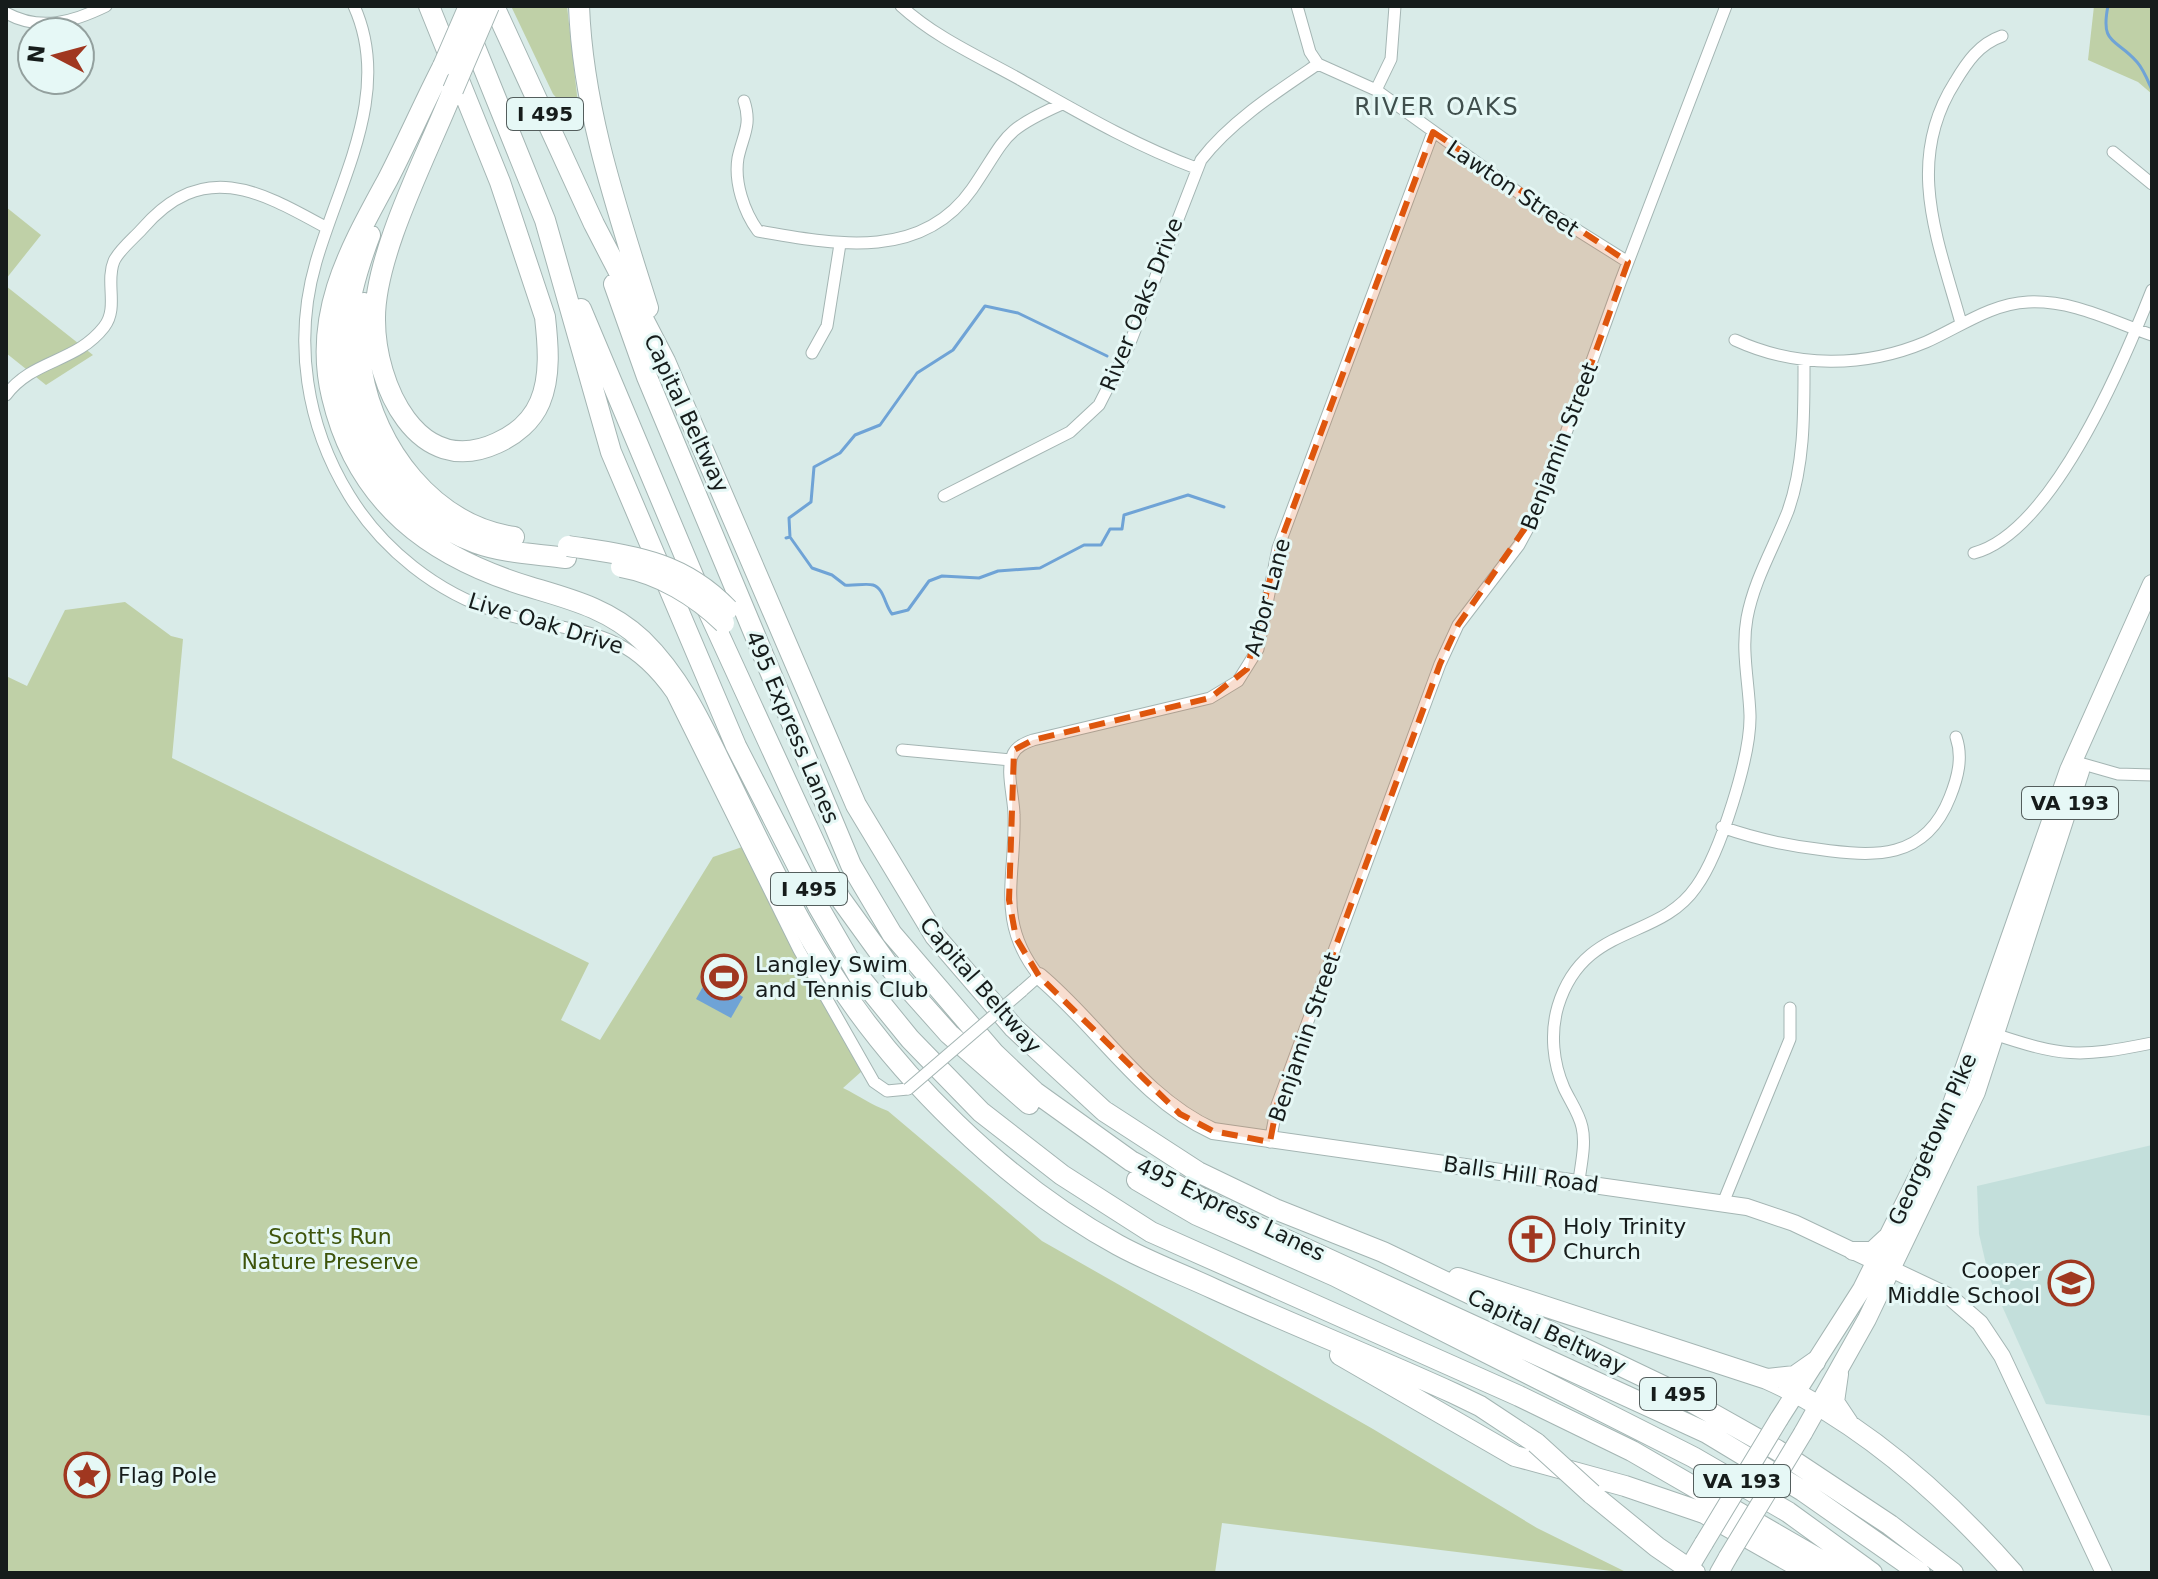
<svg xmlns="http://www.w3.org/2000/svg" width="2158" height="1579" font-family="'DejaVu Sans',sans-serif">
	<rect width="100%" height="100%" fill="#d9ebe8"/>
	<!-- built -->
	<path fill="#c3dfdb" d="M2152,1145V1416L2046,1404L1989,1277L1979,1234L1977,1186Z"/>
	<!-- green -->
	<path fill="#bfd0a7" d="M511,6H567L578,104L574,117L553,94Z
		M2094,6H2152V94L2138,82L2088,60Z
		M6,207L41,235L6,279Z
		M6,286L93,355L46,385L6,353Z
		M125,602L171,636L183,639L172,758L589,963L561,1020L600,1040L713,857L745,846L862,1071L843,1088C860,1096 871,1105 888,1111L1042,1241L1373,1429L1537,1528L1628,1573L1222,1523L1215,1573H6V676L27,686L65,610Z"/>
	<!-- water -->
	<path fill="#6fa3d6" d="M709,976L743,997L731,1018L696,999Z"/>
	<g fill="none" stroke-linecap="round" stroke-linejoin="round">
		<!-- stream -->
		<path stroke="#6fa3d6" stroke-width="3" d="M2108,6C2100,45 2116,38 2137,62C2144,70 2148,81 2152,90
			M790,537L789,518L811,502L814,467L840,453L855,435L880,425L917,373L953,350L985,306L1018,313L1107,356
			M786,538L790,537L812,568L832,575L845,585C853,586 866,583 873,585C884,588 885,606 892,614L908,610L929,581L942,576L979,578L998,571L1040,568L1084,545H1101L1110,529H1122L1124,515L1188,495L1224,507"/>
		<!-- street casing -->
		<g stroke="#a4b5b3" stroke-width="13">
			<path id="street" d="M354,6C393,92 340,179 316,262C293,341 306,425 349,495C382,549 437,593 498,612C574,636 621,621 672,694L799,950L874,1082L887,1091L908,1089
				M901,6C936,38 980,57 1021,80C1078,112 1134,145 1196,168
				M1297,6L1310,52L1318,64L1376,90L1526,198L1628,262
				M6,13C41,32 73,22 106,6
				M1376,90L1391,59L1395,6
				M744,101C752,125 743,135 738,158C734,182 744,212 758,231C833,244 921,262 972,189C1008,136 1001,131 1062,104
				M2113,152L2152,184
				M1961,323C1938,240 1904,162 1955,82C1967,62 1979,44 2002,36
				M1735,340C1796,368 1864,368 1926,342C1960,327 1990,304 2028,302C2073,300 2111,321 2152,335
				M812,353L827,326L840,244
				M6,395C33,359 76,363 104,327C119,308 105,282 114,261C119,250 134,238 142,229C203,158 260,191 327,228
				M944,496L1070,432L1099,405L1128,348L1201,160C1231,121 1278,91 1318,64
				M1974,553C2053,532 2124,361 2152,290
				M902,750L1011,760
				M2083,764L2118,774L2152,775
				M1722,827C1753,838 1784,845 1817,849C1874,857 1925,861 1950,797C1958,777 1963,757 1956,737
				M1022,991L1039,976C995,921 1016,877 1014,815C1014,798 1005,769 1013,754C1017,746 1025,743 1033,740L1210,698L1238,681L1258,649L1278,548L1433,132
				M1991,1033C2063,1057 2078,1058 2152,1043
				M1270,1142L1277,1105L1440,664L1458,625L1519,545L1539,508L1620,283L1726,6
				M1579,1181C1581,1164 1586,1144 1582,1127C1579,1113 1570,1101 1564,1088C1553,1063 1550,1033 1558,1006C1584,922 1658,942 1696,887C1720,854 1751,756 1750,715C1749,683 1741,651 1747,618C1754,580 1774,547 1788,511C1805,463 1804,411 1804,361
				M1723,1203L1790,1039V1008"/>
		</g>
		<!-- secondary casing -->
		<g stroke="#a4b5b3" stroke-width="18">
			<path id="secondary" d="M1039,976C1098,1025 1142,1099 1213,1131L1747,1207L1794,1223L1950,1297L1980,1323L2002,1356L2104,1573"/>
		</g>
		<!-- primary casing -->
		<g stroke="#a4b5b3" stroke-width="20">
			<path id="primary" d="M1853,1251H1872L1886,1238
				M1779,1419L1862,1289L1947,1118L2069,770L2152,584
				M1803,1433L1867,1319L1976,1092L2080,771
				M1686,1573L1704,1543
				M1719,1573L1728,1557"/>
		</g>
		<!-- highway casing -->
		<g stroke="#a4b5b3" stroke-width="22">
			<path id="highway" d="M429,6L500,182L545,317C548,344 551,376 540,402C532,421 515,435 497,443C417,480 375,384 375,320C374,255 428,153 453,90
				M494,6L594,224L665,361L856,805L935,936L1014,1028L1104,1111L1198,1172L1275,1209L1383,1252L1665,1387L1777,1450L1890,1525L1953,1573
				M579,6C583,111 617,209 648,308
				M469,32L545,220L611,452L736,746L818,906L858,975L910,1039L981,1112L1062,1175L1151,1232L1519,1396L1632,1451L1843,1573
				M443,66C424,103 407,142 388,179C350,249 312,314 332,397C357,503 430,557 530,587C570,599 610,609 642,640C682,679 704,729 728,778C759,842 790,907 827,966C895,1075 1005,1183 1118,1245C1149,1262 1182,1274 1214,1289C1293,1325 1374,1357 1453,1393L1480,1406L1536,1443
				M370,235C356,272 346,307 345,347C342,429 399,514 476,543C503,553 537,554 566,558
				M614,284L647,377L851,865L892,934L994,1053L1035,1092L1131,1161L1241,1219L1707,1433L1803,1491L1920,1573
				M364,303C362,325 358,349 362,371C375,448 433,525 514,537
				M581,309L705,604L840,898L892,970L949,1034L1029,1104
				M1137,1180L1197,1215L1335,1276L1693,1457L1788,1512L1872,1573
				M1458,1278L1767,1379C1861,1421 1945,1496 2013,1573
				M1340,1355L1515,1456L1625,1486L1704,1513L1810,1573
				M1838,1374L1834,1402L1848,1423
				M1768,1379L1795,1376L1815,1362
				M1592,1494L1657,1547L1695,1573"/>
		</g>
		<!-- street -->
		<use href="#street" stroke="#fff" stroke-width="11"/>
		<!-- secondary -->
		<use href="#secondary" stroke="#fff" stroke-width="16"/>
		<!-- primary -->
		<use href="#primary" stroke="#fff" stroke-width="18"/>
		<!-- highway -->
		<use href="#highway" stroke="#fff" stroke-width="20"/>
		<!-- street-bridge casing -->
		<g stroke="#a4b5b3" stroke-width="13" stroke-linecap="butt">
			<path id="street-bridge" d="M908,1089L1022,991"/>
		</g>
		<!-- primary-bridge casing -->
		<g stroke="#a4b5b3" stroke-width="20" stroke-linecap="butt">
			<path id="primary-bridge" d="M1704,1543L1779,1419
				M1728,1557L1803,1433"/>
		</g>
		<!-- highway-bridge casing -->
		<g stroke="#a4b5b3" stroke-width="22" stroke-linecap="butt">
			<path id="highway-bridge" d="M443,66L469,6
				M453,90L489,6
				M568,546C632,556 681,560 728,609
				M621,567C660,574 696,596 724,623
				M1536,1443L1592,1494"/>
		</g>
		<!-- street-bridge -->
		<use href="#street-bridge" stroke="#fff" stroke-width="11"/>
		<!-- primary-bridge -->
		<use href="#primary-bridge" stroke="#fff" stroke-width="18"/>
		<!-- highway-bridge -->
		<use href="#highway-bridge" stroke="#fff" stroke-width="20"/>
	</g>
	<!-- marked area -->
	<path fill="#de560d" fill-opacity="0.2" stroke="#de560d" stroke-width="6" stroke-dasharray="16 10" stroke-linejoin="round" d="M1433,132L1628,262L1539,508L1458,625L1440,664L1277,1105L1270,1142L1213,1131L1180,1114L1039,976L1016,938L1009,900L1014,750L1033,740L1210,698L1247,669L1278,548Z"/>
	<!-- icons -->
	<defs>
		<g id="stadium-ring" transform="scale(2.3)"><circle r="9.5" fill="#e6f8f6" stroke="#a03720" stroke-width="1.5"/><path d="M0-5a6.5 5 0 1 0 0 10a6.5 5 0 1 0 0-10ZM-3.5-1.8h7v3.6h-7Z" fill="#a03720"/></g>
		<g id="church-ring" transform="scale(2.3)"><circle r="9.5" fill="#e6f8f6" stroke="#a03720" stroke-width="1.5"/><path d="M-1.2-6h2.4v3.5h3.3v2.4h-3.3V6h-2.4V-.1h-3.3v-2.4h3.3Z" fill="#a03720"/></g>
		<g id="school-ring" transform="scale(2.3)"><circle r="9.5" fill="#e6f8f6" stroke="#a03720" stroke-width="1.5"/><path d="M0-5L7-2L0 1L-7-2ZM-4 1L0 2.5L4 1V4Q0 6-4 4Z" fill="#a03720"/></g>
		<g id="sight-ring" transform="scale(2.3)"><circle r="9.5" fill="#e6f8f6" stroke="#a03720" stroke-width="1.5"/><path d="M0-6L1.8-2.2L6-1.7L2.9 1.2L3.7 5.4L0 3.3L-3.7 5.4L-2.9 1.2L-6-1.7L-1.8-2.2Z" fill="#a03720"/></g>
	</defs>
	<g fill-rule="evenodd">
		<use href="#stadium-ring" x="724" y="977"/>
		<use href="#church-ring" x="1532" y="1239"/>
		<use href="#school-ring" x="2071" y="1283"/>
		<use href="#sight-ring" x="87" y="1475"/>
	</g>
	<g text-anchor="middle" stroke-width="6" stroke-linejoin="round" paint-order="stroke">
		<!-- shield labels -->
		<g fill="#e6f8f6" stroke="#545e5d" stroke-width="2">
			<rect x="507" y="98" width="76" height="32" rx="6"/>
			<rect x="2022" y="787" width="96" height="32" rx="6"/>
			<rect x="771" y="873" width="76" height="32" rx="6"/>
			<rect x="1640" y="1378" width="76" height="32" rx="6"/>
			<rect x="1694" y="1465" width="96" height="32" rx="6"/>
		</g>
		<g font-size="20" font-weight="bold" fill="#161c1b">
			<text x="545" y="121">I 495</text>
			<text x="2070" y="810">VA 193</text>
			<text x="809" y="896">I 495</text>
			<text x="1678" y="1401">I 495</text>
			<text x="1742" y="1488">VA 193</text>
		</g>
		<!-- street labels -->
		<g font-size="22" fill="#161c1b" stroke="#e6f8f6">
			<text transform="translate(1513 188) rotate(34)" y="8">Lawton Street</text>
			<text transform="translate(1141 304) rotate(-68)" y="8">River Oaks Drive</text>
			<text transform="translate(687 413) rotate(65)" y="8">Capital Beltway</text>
			<text transform="translate(1559 446) rotate(-69)" y="8">Benjamin Street</text>
			<text transform="translate(1267 597) rotate(-75)" y="8">Arbor Lane</text>
			<text transform="translate(546 623) rotate(17)" y="8">Live Oak Drive</text>
			<text transform="translate(793 727) rotate(67)" y="8">495 Express Lanes</text>
			<text transform="translate(981 985) rotate(49)" y="8">Capital Beltway</text>
			<text transform="translate(1304 1037) rotate(-71)" y="8">Benjamin Street</text>
			<text transform="translate(1932 1139) rotate(-66)" y="8">Georgetown Pike</text>
			<text transform="translate(1521 1174) rotate(8)" y="8">Balls Hill Road</text>
			<text transform="translate(1231 1209) rotate(26)" y="8">495 Express Lanes</text>
			<text transform="translate(1547 1331) rotate(25)" y="8">Capital Beltway</text>
		</g>
		<!-- poi labels -->
		<g font-size="22" fill="#161c1b" stroke="#e6f8f6" text-anchor="start">
			<text x="755" y="972">Langley Swim<tspan x="755" dy="25">and Tennis Club</tspan></text>
			<text x="1563" y="1234">Holy Trinity<tspan x="1563" dy="25">Church</tspan></text>
			<text x="2040" y="1278" text-anchor="end">Cooper<tspan x="2040" dy="25">Middle School</tspan></text>
			<text x="118" y="1483">Flag Pole</text>
		</g>
		<!-- park labels -->
		<g font-size="22" fill="#3e540b" stroke="#e6f8f6">
			<text x="330" y="1244">Scott's Run<tspan x="330" dy="25">Nature Preserve</tspan></text>
		</g>
		<!-- neighbourhood labels -->
		<g font-size="24" letter-spacing="2" fill="#404f4d" stroke="#e6f8f6">
			<text x="1437" y="115">RIVER OAKS</text>
		</g>
	</g>
	<!-- border -->
	<rect width="2158" height="1579" fill="none" stroke="#161c1b" stroke-width="16"/>
	<!-- north arrow -->
	<g transform="translate(56 56) rotate(276)"><circle r="38" fill="#e6f8f6" stroke="#93a09e" stroke-width="2"/>
	<path d="M0-6L14 30L0 20L-14 30Z" fill="#a03720"/>
	<text y="-12" font-size="22" font-weight="bold" text-anchor="middle" fill="#161c1b">N</text>
	</g>
</svg>
